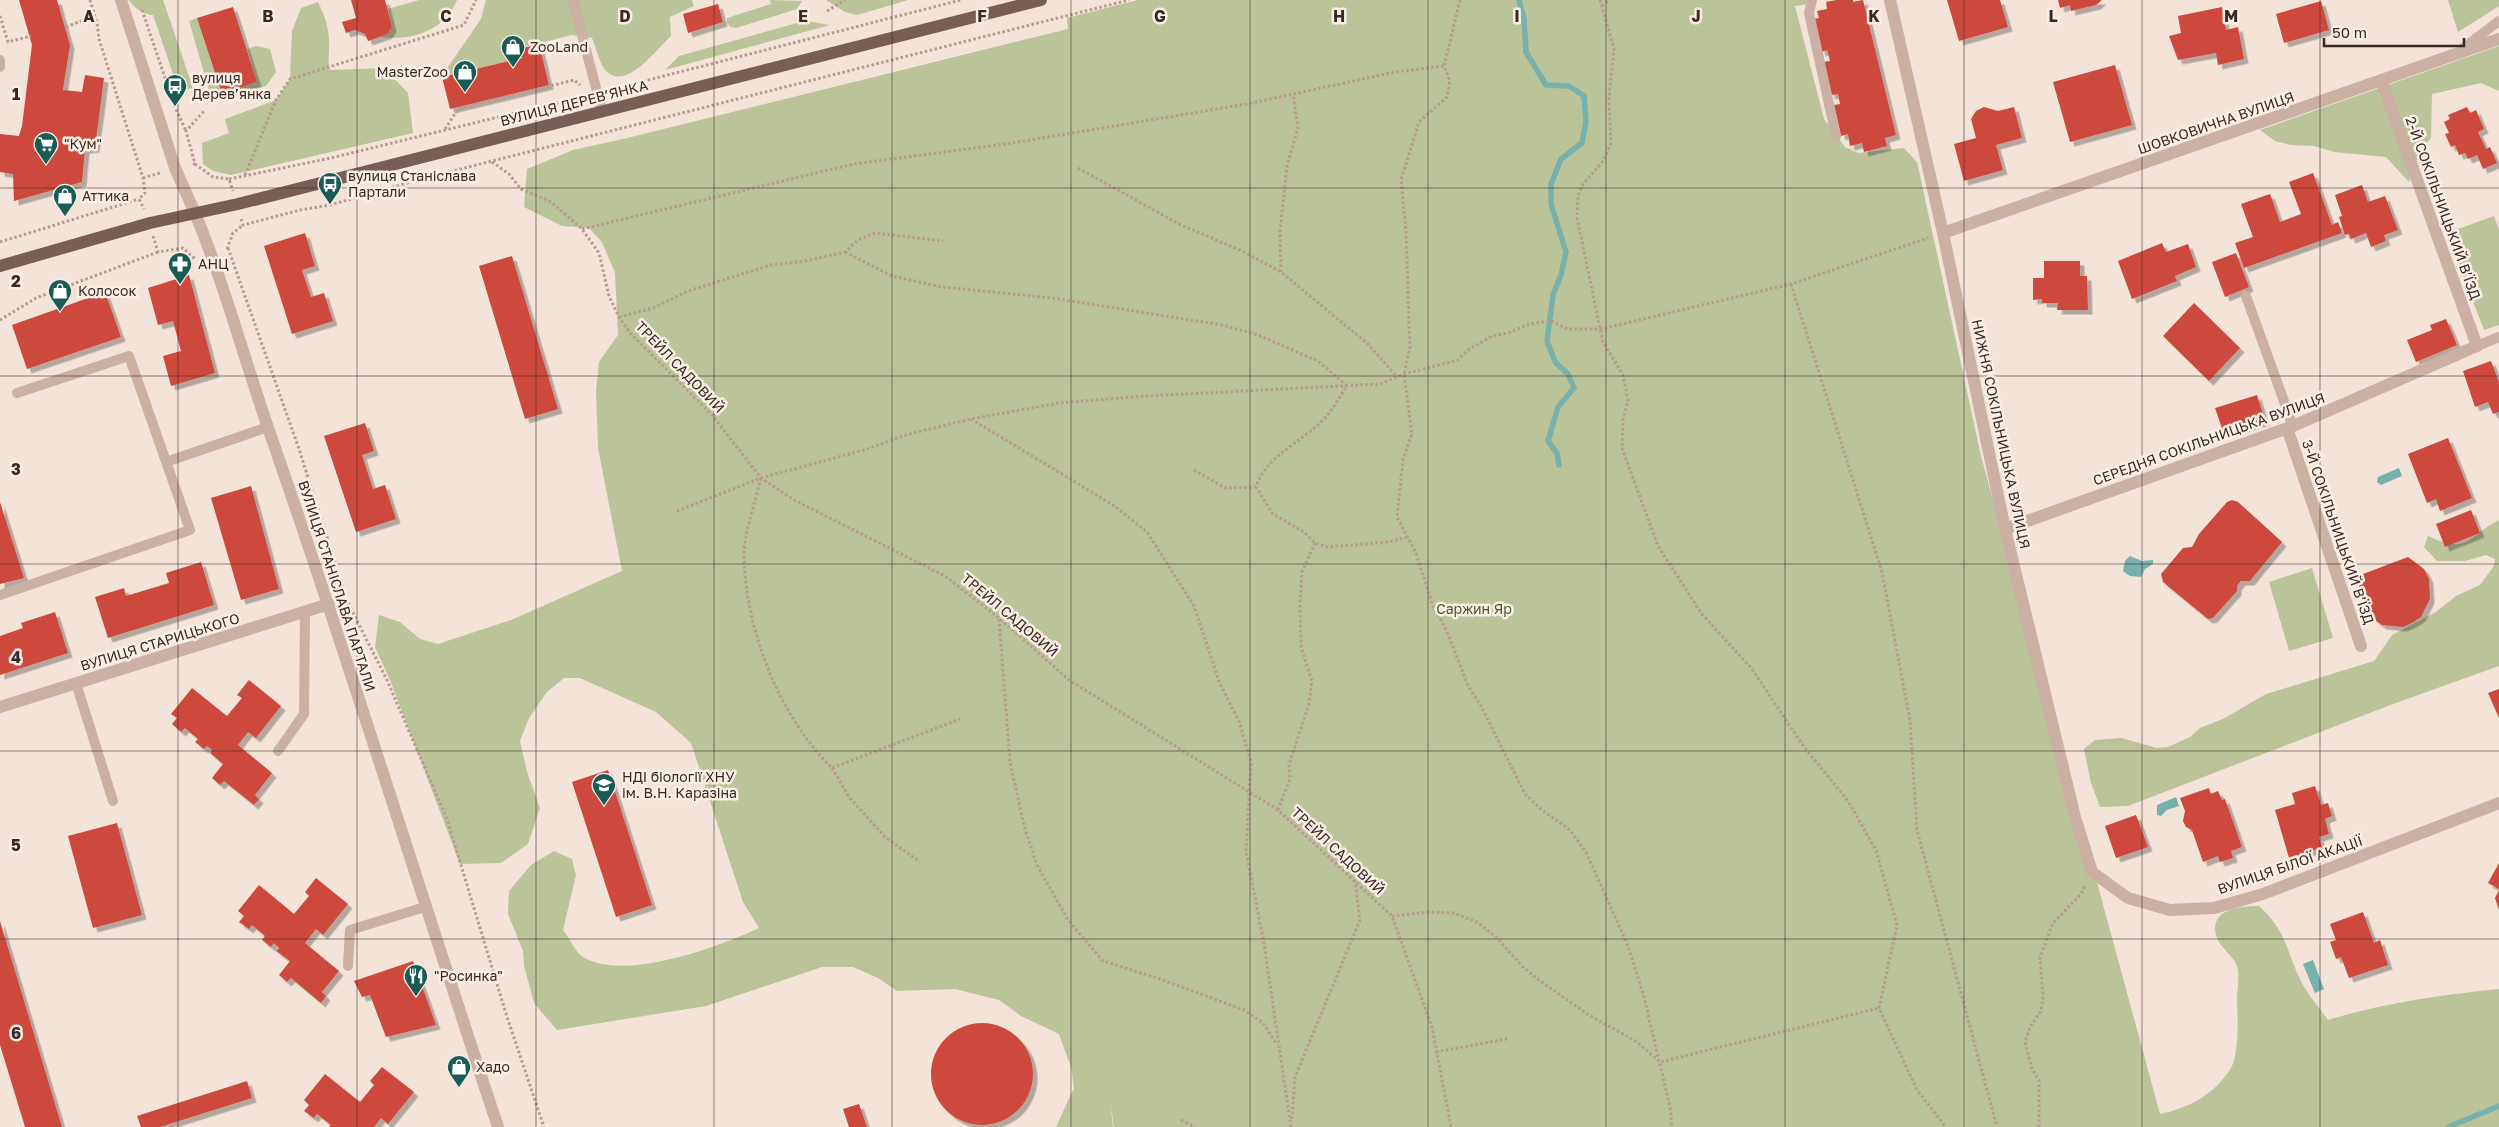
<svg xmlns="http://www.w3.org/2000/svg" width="2499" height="1127" font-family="'Golos Text',sans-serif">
	<defs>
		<filter id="shadow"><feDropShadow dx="4.5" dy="4.5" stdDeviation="0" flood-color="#0004"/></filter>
	</defs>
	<rect width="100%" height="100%" fill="#f3e3d9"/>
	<!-- green -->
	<path fill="#bbc398" d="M129,0H163L193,88L183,90L179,76L174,77L153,15C144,15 134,8 129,0Z
		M419,0H457C445,31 411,41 380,37L388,34L392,27L388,9Z
		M486,0H692L694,6L670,17L671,36C657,48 623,97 603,67C598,58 596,47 592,38L572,35L520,48L522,58L441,77L481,19Z
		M770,0L802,1L797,9L736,28L730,27L727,23V18L771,4Z
		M826,0H908L857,15L845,12Z
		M1138,0H1809L1808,4L1795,6L1824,119L1845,147L1858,153L1904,148L1917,162L1981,456L2160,1114C2189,1108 2214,1095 2231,1068C2239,1055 2238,1016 2237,1001C2237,990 2240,976 2237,966C2233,956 2221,948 2217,938C2207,909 2240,906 2259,906C2289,933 2286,954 2303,985C2310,997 2320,1009 2328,1020C2383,1003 2441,995 2499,989V1127H1114L1110,1101L1113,1127H1056L1074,1088L1071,1067L1059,1034L1021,1016L999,1000L955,989L897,991L878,978L853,967H822L706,1006L557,1030L534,1003L524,966L523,951L508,914L509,891L531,865L554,851L572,859L576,875L563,930C569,937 575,952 583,957C625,982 718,947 759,928L743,902L691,743L656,712L580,678H564L547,692L529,718L520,741L527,772L540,808L528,844L501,863L460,864L390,680L375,647L379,615L400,622L420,639L438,644L511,620L622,571L598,448L596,391L599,362L618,335L615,273L602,242L589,228L562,226L524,207L527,169L573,150L623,139L1068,29L1067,18Z
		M2448,0H2499V6L2458,32Z
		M318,2C324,14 328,25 329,39C330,50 327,59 330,70L384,68L408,93L413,133L231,175L213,171L203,164L202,143L229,133L225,119L276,100L290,79L292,31L301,8Z
		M197,18L222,94L257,82L247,49L256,46L270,49L276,72L266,86L222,100L209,90L189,21Z
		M812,22L830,25L665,70L679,56L797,23Z
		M2499,46V91L2481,83L2432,94L2431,138L2421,150L2409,182L2386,157L2334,152L2314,146L2291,145L2275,141L2260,130Z
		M2494,216L2499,230V325L2484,330L2447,233Z
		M2499,520V666L2393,704L2128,806L2100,807L2091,783L2084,749L2095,740L2121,738L2157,748L2168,747L2190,737L2200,728L2223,719L2266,694L2374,661L2392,635L2436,612L2456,596L2480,585L2494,566L2495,559L2486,555L2465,561H2437L2424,547L2428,536C2470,555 2466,537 2499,520Z
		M2312,568L2333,638L2289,651L2269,582Z"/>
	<!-- water -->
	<path fill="#76b2ab" d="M2399,468L2402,476L2381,485L2377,482L2378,477Z
		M2130,556L2142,561L2153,560V564L2145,569L2141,577L2130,576L2123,571L2125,561Z
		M2176,797L2179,806L2167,810L2161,816L2157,815V805Z
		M2313,960L2324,989L2315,993L2303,964Z"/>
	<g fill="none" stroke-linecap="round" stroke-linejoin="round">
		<!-- stream -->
		<path stroke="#76b2ab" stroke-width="5.5" d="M1519,0L1524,19L1526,52L1546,85L1569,86L1584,96L1586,121L1582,143L1561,159L1551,184V204L1566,252L1561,275L1553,295L1547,341L1555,362L1568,374L1574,388L1558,407L1548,441L1557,453L1559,465
			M2448,1127L2499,1106"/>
	</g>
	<!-- building -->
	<path fill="#ce493c" filter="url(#shadow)" d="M19,0H57L70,45L63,90L82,92L85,75L104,78L95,148L85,149L82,182L14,201L13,174L0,172V134L19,136L22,126L32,45Z
		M351,0H385L392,27L388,34L368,41L365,34L355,30L346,33L342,22L356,18Z
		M1836,0H1853V2L1863,0L1896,135L1885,138L1887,146L1864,152L1862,143L1850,146L1848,134L1841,136L1834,105L1840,104L1838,94L1831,95L1823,62L1830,61L1827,50L1821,52L1813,19L1819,18L1817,11L1827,9L1826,2Z
		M1947,0H2000L2008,27L1959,41Z
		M2058,0H2102L2096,5L2071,11L2070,5L2060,8Z
		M2321,1L2329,30L2284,43L2276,14Z
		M718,4L723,22L688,33L683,14Z
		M233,7L257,82L222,94L197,18Z
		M2222,7L2226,30L2238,27L2244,59L2218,65L2216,53L2178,60L2169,36L2181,33L2178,16Z
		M539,44L549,85L450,109L442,77L522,58L519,49Z
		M2115,65L2132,125L2070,142L2053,82Z
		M1984,107L1998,111L2014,107L2022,138L1996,145L2003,170L1964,181L1954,144L1976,138L1971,119L1976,111Z
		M2467,107L2470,113L2476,110L2484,129L2478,132L2486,149L2490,147L2497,163L2483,169L2477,155L2468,159L2465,153L2459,155L2455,145L2451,147L2445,134L2449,133L2444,122L2450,119L2448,115Z
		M2313,173L2332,225L2338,222L2342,233L2244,268L2235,243L2253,237L2241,204L2270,194L2280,222L2301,214L2289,182Z
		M2362,185L2368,202L2385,196L2398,230L2384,235L2386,241L2371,247L2366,233L2351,239L2349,234L2345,235L2339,217L2342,216L2335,195Z
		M305,233L315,266L302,270L311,297L324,293L333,321L292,334L264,246Z
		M2162,243L2166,252L2188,244L2196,267L2175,276L2177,281L2132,299L2118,261Z
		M2236,253L2249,287L2225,297L2212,262Z
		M512,256L558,409L525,419L479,266Z
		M2044,261H2080V276H2087L2088,310H2057L2058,303H2042V299L2033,300V278H2044Z
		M189,275L215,373L171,386L163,356L181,351L173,321L158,325L148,288Z
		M105,292L121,337L27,369L12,325Z
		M2194,303L2240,348L2209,381L2163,336Z
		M2446,319L2457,345L2416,362L2407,340L2432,330L2430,325Z
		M2491,361L2499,382V412L2493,414L2488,402L2475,407L2463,371Z
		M2257,395L2265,421L2224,434L2215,408Z
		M365,423L374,451L362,455L373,489L385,485L396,519L356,532L324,436Z
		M2448,438L2472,498L2440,511L2436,499L2427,503L2408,454Z
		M251,486L279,589L241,600L211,498Z
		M2232,500L2238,502L2282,542L2250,581H2241L2237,586V591L2213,618L2208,619L2163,582L2161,574L2183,548L2192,547L2199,534L2227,502Z
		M0,502L24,578L0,584Z
		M2471,510L2480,533L2445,547L2436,524Z
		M2408,557L2424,569L2429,579L2430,599L2421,617L2412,623L2403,627L2382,625L2366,613L2361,604L2359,584L2363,574Z
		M201,562L214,605L108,638L95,597L124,588L126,596L169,583L166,573Z
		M55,612L68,653L0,675V636L23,628L21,623Z
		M249,680L281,706L256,738L248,732L238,745L272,773L255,795L259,799L254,805L224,781L220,785L212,778L223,764L210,753L212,750L207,746L204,749L195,742L198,739L185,728L181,732L172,724L177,718L171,714L192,688L227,716L242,698L237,695Z
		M2499,689V718L2488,693Z
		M608,770L652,905L616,917L572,782Z
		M2315,786L2321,805L2328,803L2332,816L2325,819L2329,834L2319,837L2322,848L2289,858L2275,810L2295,804L2292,793Z
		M2209,788L2211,794L2218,791L2222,800L2225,799L2242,847L2231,851L2233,858L2220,862L2218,856L2203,862L2192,830L2186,827L2183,821L2185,811L2180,798Z
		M2136,815L2148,847L2116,858L2105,826Z
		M117,823L142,915L93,928L68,836Z
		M2499,863V889L2488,883Z
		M316,878L348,904L323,935L316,929L305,943L339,971L322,992L326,996L321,1003L291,978L287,982L279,975L290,961L276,951L279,948L274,943L271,947L262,940L265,936L252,925L249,929L239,922L244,916L238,911L259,885L294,914L309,896L305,892Z
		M2499,890V910L2495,898Z
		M2363,912L2374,943L2380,940L2388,965L2349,978L2341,957L2336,959L2330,942L2336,940L2330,924Z
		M0,921L62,1127H25L0,1045Z
		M413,961L436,1025L386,1037L370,995L362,997L354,981Z
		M931 1074a51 51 0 1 1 102 0a51 51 0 1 1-102 0Z
		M382,1067L414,1092L388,1124L381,1118L374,1127H329L331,1125L317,1114L314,1118L304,1111L309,1105L304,1100L325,1074L360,1102L374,1085L370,1081Z
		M247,1081L252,1098L160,1127H141L137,1116Z
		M859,1104L867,1127H849L843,1109Z"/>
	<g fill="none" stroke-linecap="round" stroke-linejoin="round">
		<!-- path -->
		<path stroke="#b89a8e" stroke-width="3" stroke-dasharray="2.5 2.5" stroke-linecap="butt" d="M90,0L97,23L99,39L143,178L145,193L139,199L144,209
			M1460,0L1444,66L1450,81L1447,97L1419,122L1401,180L1406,231L1409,325L1410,347L1404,374L1412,434L1403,460L1397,517L1416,553L1433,606L1447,631L1468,686L1481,706L1525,794L1542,810L1570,830L1586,852L1628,946L1644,997L1670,1107L1672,1127
			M1600,0L1614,49L1609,97L1611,143L1604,160L1583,184L1578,196L1577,218L1603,342L1623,375L1628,400L1623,420L1622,448L1658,546L1701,613L1752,669L1804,747L1848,801L1876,850L1897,925L1879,1008L1917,1090L1946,1127
			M1602,6L1609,0
			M142,10L175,107L186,131
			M827,11L845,0
			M0,16L8,42L31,36
			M66,27L94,16
			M609,90L961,0
			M445,129L458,109L574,80L580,85
			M492,162L509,174L521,189L551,202L582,229L599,253L609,296L619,317L631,334L712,415L761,478L794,500L945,576L999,618L1069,680L1278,810L1392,916L1432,1027L1451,1127
			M193,164H195L186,131L205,110
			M195,164L213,177L229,179L233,191
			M1078,168L1179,224L1242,251L1281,272L1368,344L1397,377
			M245,175L276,100L290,79L464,25L476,0
			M143,178L160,173
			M229,179L331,158L584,96
			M241,219L243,225L300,210L330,205L425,178L1129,0
			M582,229L854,164L1012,143L1247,104L1395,72L1444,66
			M153,236L158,252L183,248L195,259
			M0,242L139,199
			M228,248L298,446L348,603L387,680L447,819L507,1017L544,1127
			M227,249L233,233L243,225
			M845,252L892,276L942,287L1052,298L1222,325L1258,335L1318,361L1347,386C1339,398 1332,411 1322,421C1301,442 1265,457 1256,487L1273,514L1304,532L1315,543L1327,547L1389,542L1407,537
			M1281,272L1280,231L1287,166L1298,128L1293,94
			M1791,284L1882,572L1910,720L1917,830L1997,1127
			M619,317L653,308L688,291L771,265L805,261L845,252L858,240L875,233L943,241
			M0,320L36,298L158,252
			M971,419L1113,505L1147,532L1194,606L1220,684L1239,721L1251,762L1246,851L1264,944L1291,1127
			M1194,470L1225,488L1256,487
			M761,478C755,503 744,532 744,557C746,631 779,716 832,768L960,719
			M677,511L761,478L864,450L909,434L971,419L1059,403L1145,396L1380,384L1404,374L1458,360L1468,350L1492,336L1508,333L1529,324L1551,321L1568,329H1601L1791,284L1928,238
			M999,619L1010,762L1024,826L1037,865L1068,920L1103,961L1160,979L1244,1010L1263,1023L1277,1045
			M832,768L849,797L885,837L920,862
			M1278,810L1290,779L1289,765L1309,704L1312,681L1301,647L1300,604L1302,572L1315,543
			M1392,916L1429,912L1453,913L1477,922L1496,937L1523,967L1540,981L1589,1015L1637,1042L1660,1062L1879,1008
			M1436,1052L1507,1039
			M1292,1119L1295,1077L1360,920L1355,881
			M1181,1120L1195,1127
			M2039,1127V1080L2032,1069L2025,1042L2030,1027L2041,1011L2043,996L2040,957L2053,923L2081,894L2085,886"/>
		<!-- service -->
		<path stroke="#ccb0a4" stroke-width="10" d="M573,0L602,111
			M1812,0L1809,13L1836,136
			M2462,49L2499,21
			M0,60V67
			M2246,296L2293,426
			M2477,346L2499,337
			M166,462L268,427
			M0,595L190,530L129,356L17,393
			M76,683L113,801
			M278,751L304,714L305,612
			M348,966L350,930L425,907"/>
		<!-- minor -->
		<path stroke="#ccb0a4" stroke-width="12" d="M121,0L175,168L195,213
			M1890,0L1943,233L2005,529L2075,817L2092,872L2128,898L2170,910L2214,908L2263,894L2499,803
			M1943,233L2499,39
			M2287,428L2361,646
			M2005,529L2293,426L2477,346L2381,80
			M0,707L329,604"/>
		<!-- tertiary -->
		<path stroke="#ccb0a4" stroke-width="12" d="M195,213C226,288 246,366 273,442C352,669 422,899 498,1127"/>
		<!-- primary -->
		<path stroke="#7a5d56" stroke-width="12" d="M0,266L150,223L238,204L1041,0"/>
	</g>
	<!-- grid -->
	<path fill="none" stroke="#372926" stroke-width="1" stroke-opacity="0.55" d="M178,0V1127M357,0V1127M536,0V1127M714,0V1127M892,0V1127M1071,0V1127M1250,0V1127M1428,0V1127M1606,0V1127M1785,0V1127M1964,0V1127M2142,0V1127M2320,0V1127M0,188H2499M0,376H2499M0,564H2499M0,751H2499M0,939H2499"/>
	<!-- icons -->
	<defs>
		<g id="shop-pin" transform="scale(1.25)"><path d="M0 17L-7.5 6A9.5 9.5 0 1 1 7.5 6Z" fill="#195b55" stroke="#faeee5"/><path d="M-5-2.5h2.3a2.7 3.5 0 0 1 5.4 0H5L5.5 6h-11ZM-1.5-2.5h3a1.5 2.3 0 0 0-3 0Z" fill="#fff"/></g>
		<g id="bus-pin" transform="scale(1.25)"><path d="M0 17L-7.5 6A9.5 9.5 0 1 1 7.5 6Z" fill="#195b55" stroke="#faeee5"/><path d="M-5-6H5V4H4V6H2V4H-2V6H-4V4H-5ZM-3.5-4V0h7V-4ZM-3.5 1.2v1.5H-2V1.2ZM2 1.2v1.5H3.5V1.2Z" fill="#fff"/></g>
		<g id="supermarket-pin" transform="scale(1.25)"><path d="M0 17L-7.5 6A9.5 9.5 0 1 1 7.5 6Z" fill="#195b55" stroke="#faeee5"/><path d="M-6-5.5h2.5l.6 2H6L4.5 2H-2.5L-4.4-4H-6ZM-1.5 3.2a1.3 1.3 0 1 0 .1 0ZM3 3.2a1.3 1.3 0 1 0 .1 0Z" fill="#fff"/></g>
		<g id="pharmacy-pin" transform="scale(1.25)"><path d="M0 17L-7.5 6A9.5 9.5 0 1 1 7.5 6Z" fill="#195b55" stroke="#faeee5"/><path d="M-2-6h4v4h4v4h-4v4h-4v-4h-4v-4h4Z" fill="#fff"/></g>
		<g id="university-pin" transform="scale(1.25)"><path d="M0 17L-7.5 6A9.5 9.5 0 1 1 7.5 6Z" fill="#195b55" stroke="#faeee5"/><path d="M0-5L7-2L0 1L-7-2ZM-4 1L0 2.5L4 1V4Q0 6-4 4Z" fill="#fff"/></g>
		<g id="restaurant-pin" transform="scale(1.25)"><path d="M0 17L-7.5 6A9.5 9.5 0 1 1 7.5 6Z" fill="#195b55" stroke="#faeee5"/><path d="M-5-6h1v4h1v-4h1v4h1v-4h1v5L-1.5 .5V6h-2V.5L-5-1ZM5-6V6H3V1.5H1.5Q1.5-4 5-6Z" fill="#fff"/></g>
	</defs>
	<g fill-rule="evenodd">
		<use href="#shop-pin" x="513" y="47"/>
		<use href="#shop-pin" x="465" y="72"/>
		<use href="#bus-pin" x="175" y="86"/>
		<use href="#supermarket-pin" x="46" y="144"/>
		<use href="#bus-pin" x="330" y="184"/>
		<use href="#shop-pin" x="65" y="196"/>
		<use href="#pharmacy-pin" x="180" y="264"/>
		<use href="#shop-pin" x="60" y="291"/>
		<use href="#university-pin" x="604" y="785"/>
		<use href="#restaurant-pin" x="416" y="976"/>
		<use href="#shop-pin" x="459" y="1067"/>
	</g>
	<g text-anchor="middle" stroke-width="5" stroke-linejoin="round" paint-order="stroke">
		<!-- poi labels -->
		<g font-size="14" fill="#372926" stroke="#faeee5" text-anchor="start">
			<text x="530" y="52">ZooLand</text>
			<text x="448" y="77" text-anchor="end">MasterZoo</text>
			<text x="192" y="83">вулиця<tspan x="192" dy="16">Дерев’янка</tspan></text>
			<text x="64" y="149">"Кум"</text>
			<text x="348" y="181">вулиця Станіслава<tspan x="348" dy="16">Партали</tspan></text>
			<text x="82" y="201">Аттика</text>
			<text x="198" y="269">АНЦ</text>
			<text x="78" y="296">Колосок</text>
			<text x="622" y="782">НДІ біології ХНУ<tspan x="622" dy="16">ім. В.Н. Каразіна</tspan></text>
			<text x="434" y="981">"Росинка"</text>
			<text x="476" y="1072">Хадо</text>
		</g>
		<!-- street labels -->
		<g font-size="14" fill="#372926" stroke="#faeee5">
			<text transform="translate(574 103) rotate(-14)" y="5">ВУЛИЦЯ ДЕРЕВ’ЯНКА</text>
			<text transform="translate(2216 123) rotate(-19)" y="5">ШОВКОВИЧНА ВУЛИЦЯ</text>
			<text transform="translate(2443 208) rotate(70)" y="5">2-Й СОКІЛЬНИЦЬКИЙ В’ЇЗД</text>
			<text transform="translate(680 367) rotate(46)" y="5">ТРЕЙЛ САДОВИЙ</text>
			<text transform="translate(2001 434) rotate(78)" y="5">НИЖНЯ СОКІЛЬНИЦЬКА ВУЛИЦЯ</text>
			<text transform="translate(2209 439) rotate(-20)" y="5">СЕРЕДНЯ СОКІЛЬНИЦЬКА ВУЛИЦЯ</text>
			<text transform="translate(2338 532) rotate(71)" y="5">3-Й СОКІЛЬНИЦЬКИЙ В’ЇЗД</text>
			<text transform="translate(337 586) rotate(72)" y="5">ВУЛИЦЯ СТАНІСЛАВА ПАРТАЛИ</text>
			<text transform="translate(1010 615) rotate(40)" y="5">ТРЕЙЛ САДОВИЙ</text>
			<text transform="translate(160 642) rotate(-17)" y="5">ВУЛИЦЯ СТАРИЦЬКОГО</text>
			<text transform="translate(1338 851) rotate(43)" y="5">ТРЕЙЛ САДОВИЙ</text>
			<text transform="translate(2290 865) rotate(-19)" y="5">ВУЛИЦЯ БІЛОЇ АКАЦІЇ</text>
		</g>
		<!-- park labels -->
		<g font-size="14" fill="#4c5628" stroke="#faeee5">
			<text x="1474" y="614">Саржин Яр</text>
		</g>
	</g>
	<g font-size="16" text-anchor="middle" font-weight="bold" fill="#372926" stroke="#faeee5" stroke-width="5" stroke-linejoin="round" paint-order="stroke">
		<text x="89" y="22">A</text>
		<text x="268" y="22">B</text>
		<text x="446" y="22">C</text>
		<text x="625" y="22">D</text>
		<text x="803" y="22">E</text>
		<text x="982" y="22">F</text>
		<text x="1160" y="22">G</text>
		<text x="1339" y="22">H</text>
		<text x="1517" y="22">I</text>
		<text x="1696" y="22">J</text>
		<text x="1874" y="22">K</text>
		<text x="2053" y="22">L</text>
		<text x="2231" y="22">M</text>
		<text x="16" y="100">1</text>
		<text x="16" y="287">2</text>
		<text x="16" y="475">3</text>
		<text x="16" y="663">4</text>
		<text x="16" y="851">5</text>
		<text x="16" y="1039">6</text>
	</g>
	<!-- scale -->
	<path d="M2324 38v8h140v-8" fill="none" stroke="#372926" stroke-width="2.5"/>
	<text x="2332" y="38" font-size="15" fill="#372926" stroke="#faeee5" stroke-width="4" paint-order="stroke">50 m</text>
</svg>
